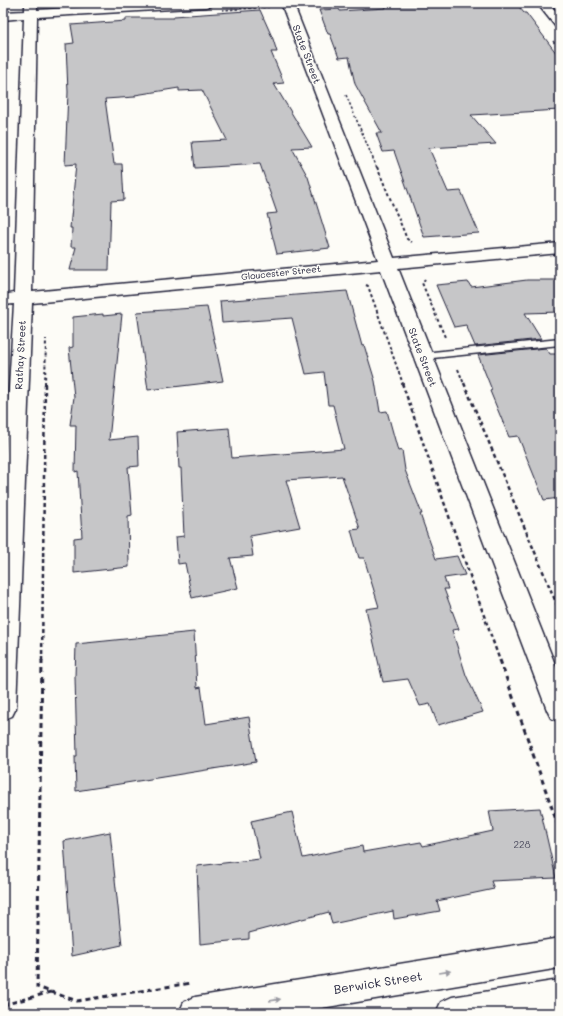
<svg xmlns="http://www.w3.org/2000/svg" width="563" height="1016" font-family="Mali,sans-serif">
	<rect width="100%" height="100%" fill="#fdfcf7"/>
	<filter id="ink" filterUnits="userSpaceOnUse"><feTurbulence type="fractalNoise" baseFrequency=".025" numOctaves="2"/><feDisplacementMap in="SourceGraphic" scale="8" xChannelSelector="R" yChannelSelector="G"/><feConvolveMatrix kernelMatrix="1 2 1 2 8 2 1 2 1" color-interpolation-filters="sRGB"/></filter>
	<g filter="url(#ink)">
		<!-- building -->
		<path fill="#c6c6c8" stroke="#22223b" d="M385,3H516L524,13H526L560,58V110L471,115L496,144L429,148L448,192L461,191L479,233L424,237L394,151L383,152L376,133H382L355,84L349,57L339,58L330,34H328L319,10L339,9L340,11L386,8Z
			M260,10L273,39L277,52H271L284,83L274,84L312,147L292,148L308,177L330,248L277,254L267,214L277,213L260,164L195,168L192,142L227,140L202,90L179,91V88L135,95V97L105,99L114,164H122L124,200L111,201L109,270H70L76,247H71L72,228H70L76,164L65,165L68,92L66,44L74,43L71,25L126,21V18H174V16Z
			M527,280H560V312L525,313L541,339L475,346L466,325L454,327L436,285L468,282L471,287Z
			M347,291L362,346L364,345L375,381L380,412L387,411L398,451L402,450L405,470L422,514H420L436,559L457,556L465,575L444,578L448,589H444L459,629L452,630L466,675L483,712L438,725L430,704L420,706L408,679L383,682L366,609L379,607L364,558H359L351,530L360,529L342,476L286,480L300,527L250,536L253,556L230,558L238,588L192,598L185,563L178,564L176,537L184,536L181,468H179L177,432L229,428L232,458L344,449L333,405H328L324,372L306,374L292,318L222,323L220,301Z
			M207,307L223,381L148,390L137,312Z
			M103,314V316L122,314L109,440L138,437L139,466L128,467L132,515L128,516L129,567L74,573V538L82,537L78,471L75,472L76,425H70L74,397L69,348L73,347V317Z
			M546,348L550,354H560V498L544,500L518,436L509,437L490,391L492,390L478,355Z
			M194,632L197,688L201,687L206,724L249,717L256,762L76,791L75,756H77L75,677L76,644Z
			M540,808L556,878L491,881L494,889L437,901L440,911L394,919L393,911L332,924L329,912L249,933V939L200,944L197,866L260,859L251,821L292,812L303,858L362,846L363,852L421,842L423,846L493,831L489,811Z
			M110,832L122,945L72,956L64,841Z"/>
		<g fill="none" stroke-linecap="round" stroke-linejoin="round">
			<!-- service casing -->
			<g stroke="#22223b" stroke-width="3">
				<path id="service" d="M560,339V345L423,359L418,356L423,353Z"/>
			</g>
			<!-- minor casing -->
			<g stroke="#22223b" stroke-width="3">
				<path id="minor" d="M25,3H37V10L150,3H212L210,6L206,7L37,17L32,292L378,260L281,3H293L394,258L560,243V253L398,268L560,677V722L551,718L547,710L381,270L32,303L16,708L12,716L3,720V487L14,304L3,305V295L14,293L24,18L3,20V12L25,11Z
					M537,3H549L560,16V28L556,27Z"/>
			</g>
			<!-- primary casing -->
			<g stroke="#22223b" stroke-width="3">
				<path id="primary" d="M560,938V968L292,1013H179L184,1002L195,997Z
					M560,980V1012L436,1013L441,1002L452,997Z"/>
			</g>
			<!-- path-far3 -->
			<path stroke="#22223b" stroke-width="1.5" stroke-dasharray="2.5 2" stroke-linecap="butt" d="M308,4L325,3
				M222,10L269,7
				M553,41L560,50
				M346,95L377,168
				M3,153L4,134"/>
			<!-- path-far2 -->
			<path stroke="#22223b" stroke-width="2" stroke-dasharray="3 2.5" stroke-linecap="butt" d="M377,167L407,239L412,242
				M425,279L422,283L445,337
				M366,285L368,286L403,384
				M458,369L464,384
				M45,384L46,339"/>
			<!-- path-far1 -->
			<path stroke="#22223b" stroke-width="2.5" stroke-dasharray="4 3" stroke-linecap="butt" d="M402,383L500,661
				M464,383L560,612
				M42,661L45,383"/>
			<!-- path -->
			<path stroke="#22223b" stroke-width="3" stroke-dasharray="5 4" stroke-linecap="butt" d="M42,660L37,987L77,1001L191,983
				M500,660L560,831
				M3,1005L51,992"/>
			<!-- service -->
			<use href="#service" fill="#fdfcf7" fill-rule="evenodd"/>
			<!-- minor -->
			<use href="#minor" fill="#fdfcf7" fill-rule="evenodd"/>
			<!-- primary -->
			<use href="#primary" fill="#fdfcf7" fill-rule="evenodd"/>
		</g>
		<!-- one-way arrows -->
		<defs><path id="oneway-solid" d="M-6-.8H1V-3.2L6.5 0L1 3.2V.8H-6Z"/></defs>
		<g fill="#9a9aa2">
			<use href="#oneway-solid" transform="translate(445 972) rotate(-9)"/>
			<use href="#oneway-solid" transform="translate(275 1000) rotate(-9)"/>
		</g>
	</g>
	<g text-anchor="middle" stroke-width="3" stroke-linejoin="round" paint-order="stroke">
		<!-- far-street labels -->
		<g font-size="9" fill="#22223b" stroke="#fdfcf7">
			<text transform="translate(281 273) rotate(-6)" y="3">Gloucester Street</text>
		</g>
		<!-- street labels -->
		<g font-size="10" fill="#22223b" stroke="#fdfcf7">
			<text transform="translate(307 54) rotate(69)" y="4">State Street</text>
			<text transform="translate(20 355) rotate(-87)" y="4">Rathay Street</text>
			<text transform="translate(423 357) rotate(69)" y="4">State Street</text>
		</g>
		<!-- near-number labels -->
		<g font-size="10" fill="#4b4b5e">
			<text x="522" y="848">228</text>
		</g>
		<!-- near-street labels -->
		<g font-size="12" fill="#22223b" stroke="#fdfcf7">
			<text transform="translate(378 983) rotate(-9)" y="4">Berwick Street</text>
		</g>
	</g>
	<!-- margin -->
	<rect width="563" height="1016" fill="none" stroke="#fdfcf7" stroke-width="16"/>
	<rect x="8" y="8" width="547" height="1000" fill="none" stroke="#22223b" stroke-width="1.5" filter="url(#ink)"/>
</svg>
